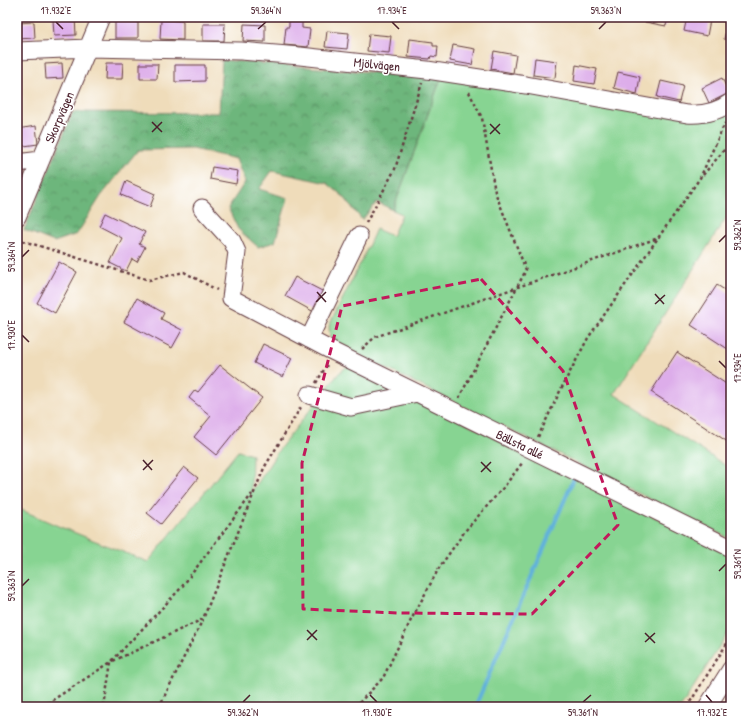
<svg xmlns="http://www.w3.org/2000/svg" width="748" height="724" font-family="'Patrick Hand',sans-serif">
	<defs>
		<pattern id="forest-crowns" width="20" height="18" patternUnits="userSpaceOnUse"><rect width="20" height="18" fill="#6db67c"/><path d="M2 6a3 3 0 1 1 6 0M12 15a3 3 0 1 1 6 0" fill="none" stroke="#5c9366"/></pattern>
	</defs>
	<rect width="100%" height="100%" fill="#fff"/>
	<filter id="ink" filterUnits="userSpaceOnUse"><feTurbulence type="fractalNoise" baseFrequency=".025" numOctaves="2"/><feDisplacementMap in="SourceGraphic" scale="8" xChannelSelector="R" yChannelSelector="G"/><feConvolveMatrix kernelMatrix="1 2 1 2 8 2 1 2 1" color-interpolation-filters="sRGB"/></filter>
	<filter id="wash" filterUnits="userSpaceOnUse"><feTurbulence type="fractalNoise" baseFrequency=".012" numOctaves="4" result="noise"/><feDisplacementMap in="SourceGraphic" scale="16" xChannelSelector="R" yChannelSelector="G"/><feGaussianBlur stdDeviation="0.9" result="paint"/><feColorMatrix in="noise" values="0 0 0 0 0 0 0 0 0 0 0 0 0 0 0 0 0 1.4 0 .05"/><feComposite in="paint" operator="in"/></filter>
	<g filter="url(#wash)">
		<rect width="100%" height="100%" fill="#efdcba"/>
		<!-- green -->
		<path fill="#87d492" stroke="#687a5e" d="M441,78L616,107L731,110V210L614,394L731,469V539L353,352L330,338L329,326L362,260L376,229L392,236L402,214L393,210Z
			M349,365L731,555V628L681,707H17V508L58,526L148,562L238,451L252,455L251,491L256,486L278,451L339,373Z"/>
		<!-- forest -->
		<path fill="url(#forest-crowns)" stroke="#5c6a54" d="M222,60L441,78L393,210L377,202L362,220L344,197L327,183L272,171L259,189L288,198L275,242L258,247L238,229L228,208L245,182L236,159L193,149L138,150L101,196L77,234L54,242L24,230L73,112L219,113Z"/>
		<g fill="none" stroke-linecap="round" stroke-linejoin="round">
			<!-- stream -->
			<path stroke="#60b1db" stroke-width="4" d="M475,707L575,476"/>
		</g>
		<g id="blocks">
			<!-- building -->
			<path fill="#ddadea" d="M75,17L76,35L54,36L53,19Z
				M645,17H668L666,26L645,22Z
				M687,17H698L710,20L707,36L684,31Z
				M289,18L302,19V28L310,29L308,47L284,45L286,27H289Z
				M161,20L183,21V40L160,39Z
				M115,21H138V38H115Z
				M34,22L35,38L17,39V23Z
				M728,22H731V40L724,39Z
				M203,24H225L224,41H203Z
				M244,24L265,25V42L243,41Z
				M327,31L349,33L347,49L325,47Z
				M369,34L391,36L389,53L367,51Z
				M410,39L433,42V46H438L437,57L431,56L430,59L408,57Z
				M453,45L475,49L472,65L450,61Z
				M494,51L516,55L513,73L491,69Z
				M535,58L557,61L555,78L533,75Z
				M62,63L63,78L46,79L45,64Z
				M106,63H123L122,79H105Z
				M140,64H158L157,79H140Z
				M175,65H205V81L175,82Z
				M576,65L597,69L594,84L574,81Z
				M618,72L640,77L637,94L614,88Z
				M722,78L729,93L709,103L702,88Z
				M661,81L683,86L679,102L657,97Z
				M36,126L38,144L17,147V129Z
				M212,167L238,171L236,184L210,179Z
				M126,181L155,194L150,207L121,195Z
				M105,213L145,232L139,244L145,247L137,262L132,259L126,271L110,263L122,238L99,226Z
				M59,262L77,272L55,313L37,303Z
				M295,277L324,292L314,312L285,296Z
				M717,285L731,294V351L691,325Z
				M137,298L164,313L161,319L182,330L172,348L124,322Z
				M263,344L292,358L283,377L254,363Z
				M677,352L731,387V444L651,392Z
				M220,365L262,398L216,455L194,437L211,416L189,398L195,390L198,392Z
				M184,467L198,478L161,524L147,513Z"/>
		</g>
	</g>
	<g filter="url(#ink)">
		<use href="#blocks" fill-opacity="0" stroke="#633b40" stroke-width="1"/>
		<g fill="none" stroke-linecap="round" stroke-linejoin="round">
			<!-- minor casing -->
			<g stroke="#633b40" stroke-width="19">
				<path id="minor" d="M17,51L88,48L241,51L300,56L427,70L526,85L687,114C703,115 718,112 731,102
					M17,163L41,160
					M202,208L232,241L237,252L231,298L330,350L731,548
					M17,217L101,17
					M309,339L359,236
					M309,395L351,407L417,393
					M707,707L731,669"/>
			</g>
			<!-- path -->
			<path stroke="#633b40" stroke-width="2.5" stroke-dasharray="3 3" stroke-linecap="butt" d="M703,175L731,142
				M366,223L395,169L422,83
				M17,239L149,280L184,272L217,290
				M362,349L375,337L658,238L700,178L725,123
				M316,383L327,365
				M459,398L526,270L495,192L482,118L469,92
				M538,437L562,387L588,338L658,238
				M42,707L111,662L181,588L252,494
				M104,707L111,662L203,619L264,468L301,407
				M159,707L203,619
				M355,707L383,678L411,620L439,568L465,531L503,488L523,462
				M687,707L731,637"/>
			<!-- minor -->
			<use href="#minor" stroke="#fff" stroke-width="17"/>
		</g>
	</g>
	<!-- marked area -->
	<path fill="none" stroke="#c2185b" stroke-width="3" stroke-dasharray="8 5" stroke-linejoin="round" d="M481,279L563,371L618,525L532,614L398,613L303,609L302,463L342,306Z"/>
	<!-- ticks -->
	<path fill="none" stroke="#4a1f2b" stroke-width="1.5" d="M56,22L63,29M392,22L399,29M258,29L266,22M599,29L606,22M152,122L162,132M490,124L500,134M152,132L162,122M490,134L500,124M719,242L726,235M22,257L29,250M317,292L326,302M655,294L664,304M316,302L326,292M655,304L665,295M22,335L29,342M719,361L726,368M143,460L152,470M481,462L491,472M143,470L153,460M481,472L491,462M719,571L726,564M22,586L29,579M307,630L317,640M645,633L655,643M307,640L317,630M645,642L655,633M370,695L377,702M706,695L712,702M243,702L250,695M583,702L591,695"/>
	<g text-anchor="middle" stroke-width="3" stroke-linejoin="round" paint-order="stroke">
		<!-- street labels -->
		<g font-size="13" fill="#4a1f2b" stroke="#fff">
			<text transform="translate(377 64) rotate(6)" y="5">Mjölvägen</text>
			<text transform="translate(59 117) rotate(-67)" y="5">Skorpvägen</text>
			<text transform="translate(520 444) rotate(26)" y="5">Bällsta allé</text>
		</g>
	</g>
	<!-- margin -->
	<rect width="748" height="724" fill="none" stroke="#fff" stroke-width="44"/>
	<rect x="22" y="22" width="704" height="680" fill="none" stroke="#4a1f2b" stroke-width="1.5"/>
	<g font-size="10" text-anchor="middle" fill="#4a1f2b">
		<text x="56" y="14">17.932°E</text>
		<text x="266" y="14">59.364°N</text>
		<text x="392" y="14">17.934°E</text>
		<text x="606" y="14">59.363°N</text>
		<text transform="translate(737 235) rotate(-90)" y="4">59.362°N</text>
		<text transform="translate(11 257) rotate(-90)" y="4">59.364°N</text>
		<text transform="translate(11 335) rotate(-90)" y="4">17.930°E</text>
		<text transform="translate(737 368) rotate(-90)" y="4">17.934°E</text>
		<text transform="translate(737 564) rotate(-90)" y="4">59.361°N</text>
		<text transform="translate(11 586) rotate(-90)" y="4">59.363°N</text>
		<text x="243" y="716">59.362°N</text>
		<text x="377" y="716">17.930°E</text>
		<text x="583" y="716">59.361°N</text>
		<text x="712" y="716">17.932°E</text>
	</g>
</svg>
